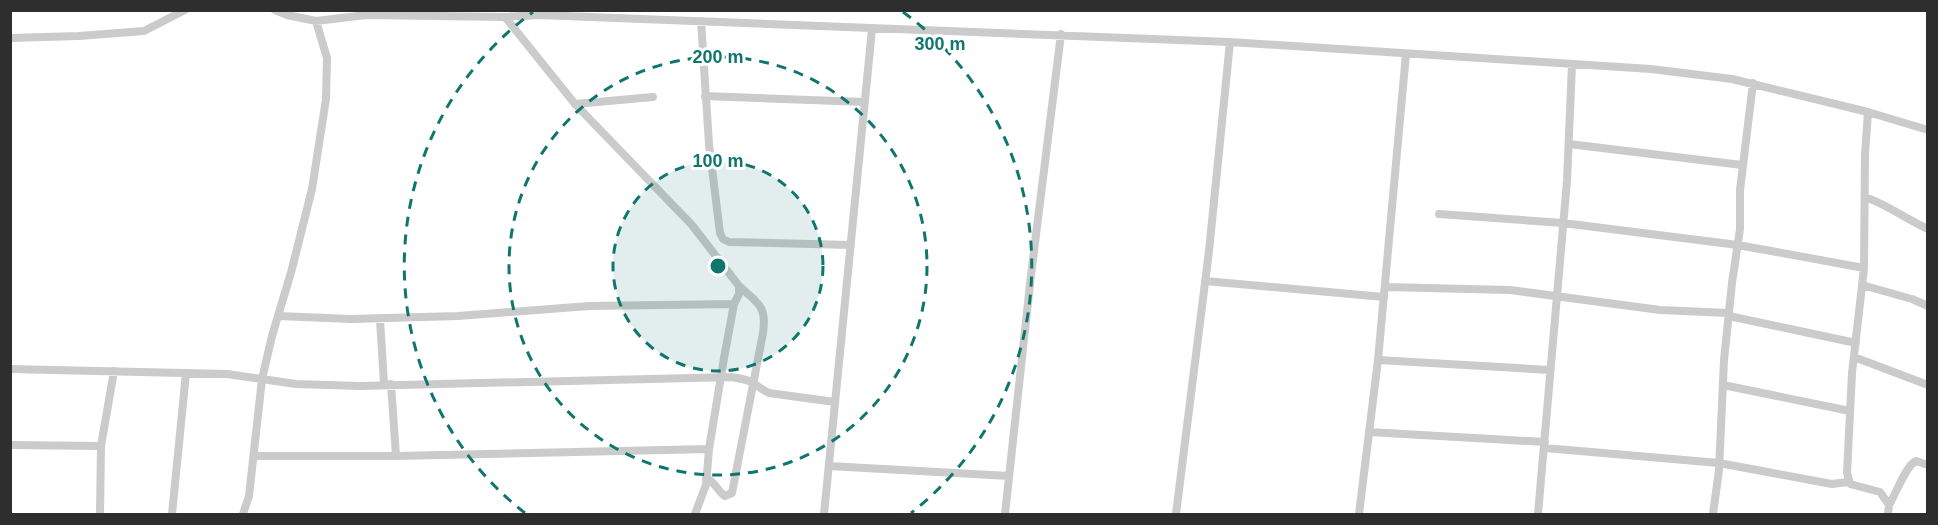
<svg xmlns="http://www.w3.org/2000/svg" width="1938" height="525" font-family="Arial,sans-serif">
	<rect width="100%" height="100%" fill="#fff"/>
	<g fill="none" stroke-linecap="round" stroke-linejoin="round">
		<!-- minor -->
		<path stroke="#cbcbcb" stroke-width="8" d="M275,10L287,15L316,21L366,15L505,17L539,15L1230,42L1651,69L1732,79L1868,112L1928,130
			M505,17L575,104L692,225L739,286V294L734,304L724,358L709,449L706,485L695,514
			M701,21L709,144L720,233L723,239L729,242L851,245
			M10,38L79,36L144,31L185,10
			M705,96L865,102
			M575,104L653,97
			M1868,112L1865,154L1864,268L1852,373L1847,473L1850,484L1880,492L1889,505L1888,514
			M1569,144L1742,165
			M1865,197C1888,205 1906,219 1928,229
			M1439,214L1563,223L1738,245L1864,268
			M1205,281L1384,297
			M1862,285L1912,299L1928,306
			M1385,287L1510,290L1660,310L1729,313
			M278,316L351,319L458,316L589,306L734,304
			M1729,316L1856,343
			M380,319L384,384
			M1854,357L1928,385
			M1378,360L1550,370
			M10,369L227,374L296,384L360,386L731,377C738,378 745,379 752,382C758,386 762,390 769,393L835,402
			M391,384L396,456
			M1723,385L1850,411
			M1369,432L1545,442
			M10,445L101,446
			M1545,448L1719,463L1832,484L1848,482
			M254,456H396L709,449
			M829,466L1009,476
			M706,478C716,482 717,491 725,496L732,493L763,333C767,306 758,303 739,286
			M1889,505C1896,494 1906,465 1916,461L1928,465
			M100,514L101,446L114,371
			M172,514L186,373
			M243,514L249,496L262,379L272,336L292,269L312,189L326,99L327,58L316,21
			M824,514L872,29
			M1005,514L1031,275L1061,34
			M1176,514L1209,251L1230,42
			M1359,514L1378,360L1406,54
			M1538,514L1567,181L1572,65
			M1713,514L1719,470L1724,360L1732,283L1740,229V190L1753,83"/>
	</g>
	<!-- distance rings -->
	<circle cx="718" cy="266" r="105" fill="#0f766e" fill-opacity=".12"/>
	<g fill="none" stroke="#0f766e" stroke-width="3" stroke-dasharray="10 8">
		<circle cx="718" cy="266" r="105"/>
		<circle cx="718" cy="266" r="209"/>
		<path d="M525 513A314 314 0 0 1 533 12M903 12A314 314 0 0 1 911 513"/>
	</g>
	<circle cx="718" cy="266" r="9" fill="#0f766e" stroke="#fff" stroke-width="3"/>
	<g font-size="18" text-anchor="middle" font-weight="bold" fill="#0f766e" stroke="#fff" stroke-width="6" stroke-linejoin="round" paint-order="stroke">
		<text x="940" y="50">300 m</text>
		<text x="718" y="63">200 m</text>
		<text x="718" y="167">100 m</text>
	</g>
	<!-- border -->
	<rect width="1938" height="525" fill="none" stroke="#2e2e2e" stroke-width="24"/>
</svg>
